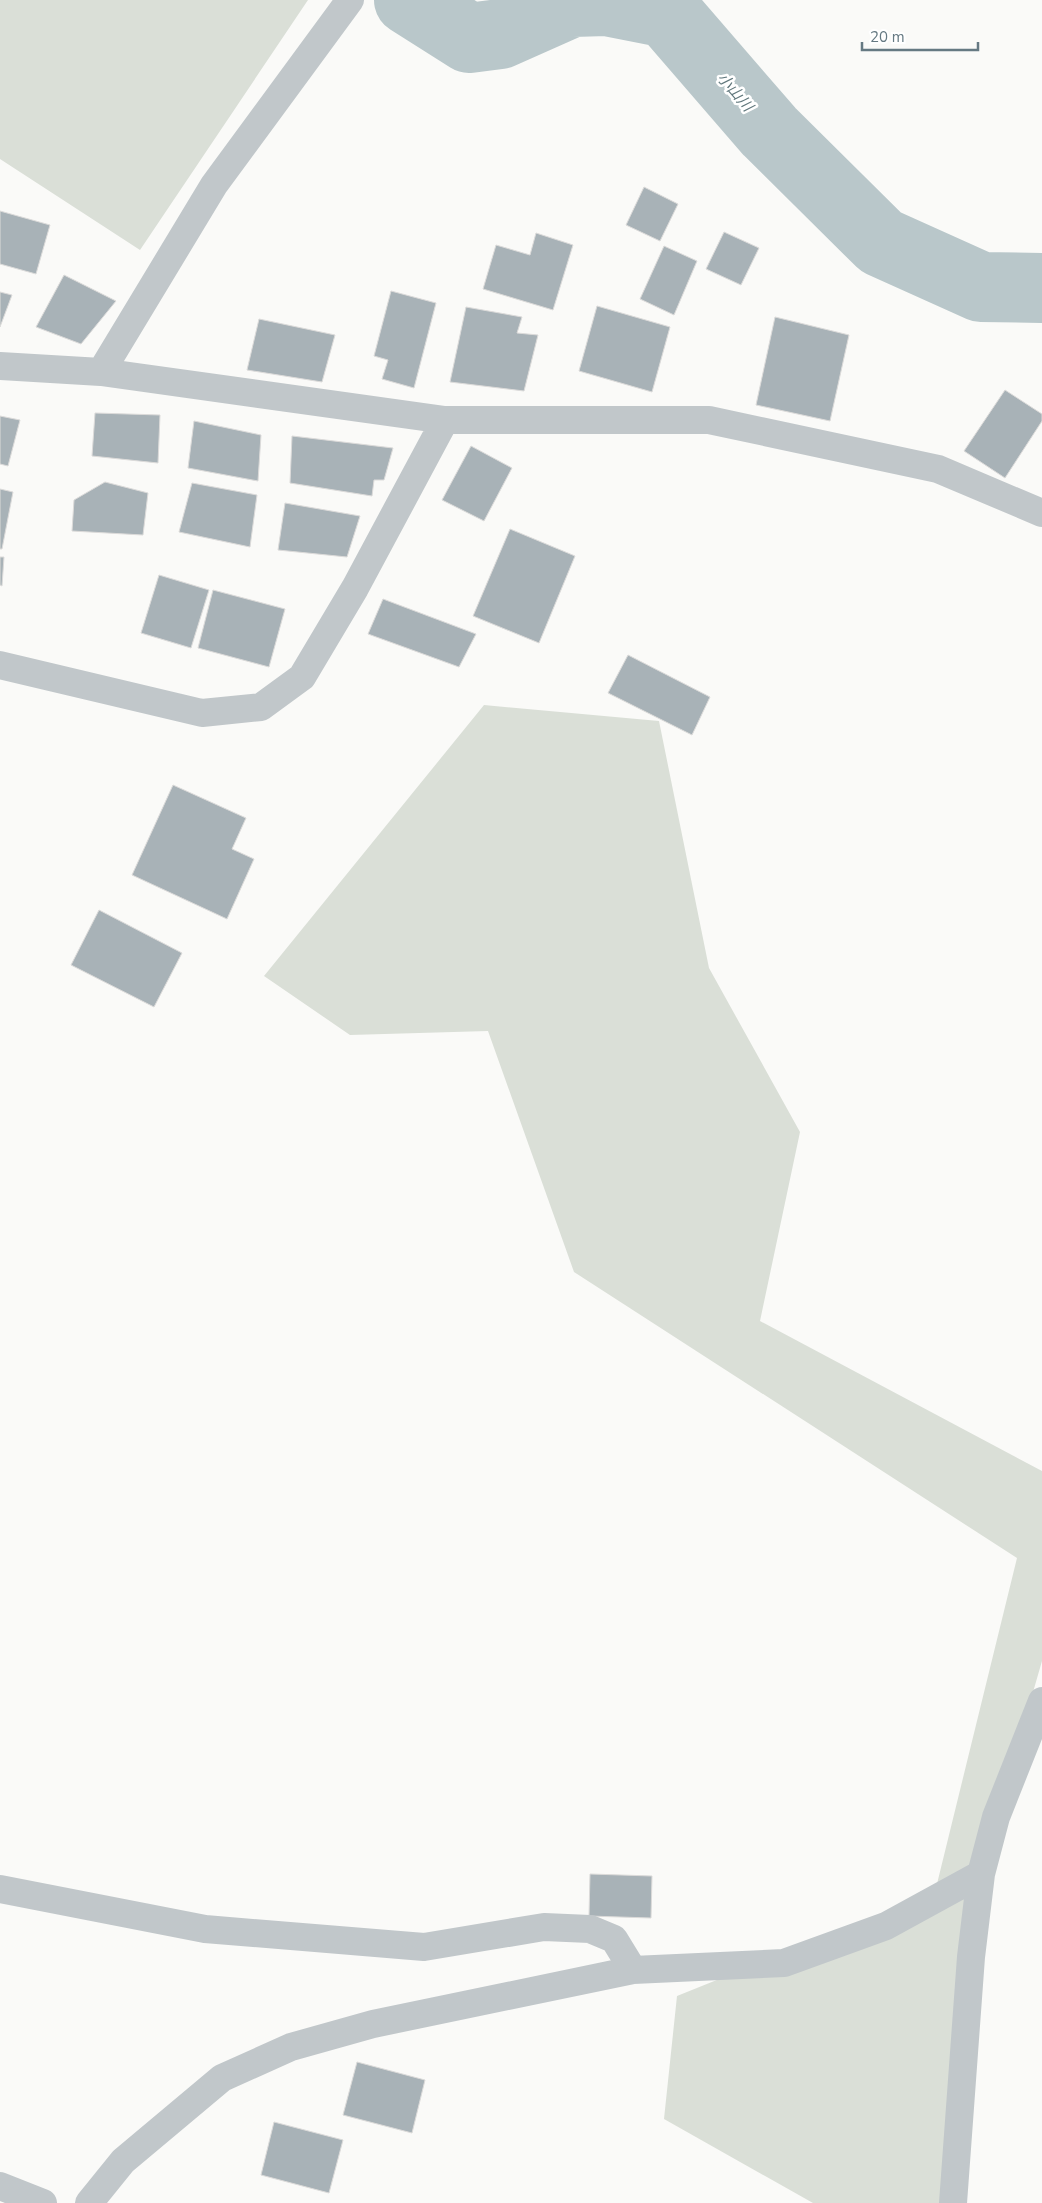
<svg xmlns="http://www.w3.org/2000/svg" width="1042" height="2203" font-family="'Nunito Sans','Noto Sans JP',sans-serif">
	<rect width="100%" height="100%" fill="#fafaf8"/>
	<!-- green -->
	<path fill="#dadfd7" d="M0,0H308L140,250L0,159Z
		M484,705L659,721L709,968L800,1132L760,1321L1042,1471V1661L990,1841L956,2203H813L664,2119L677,1996L935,1892L1017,1558L574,1272L488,1031L350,1035L264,976Z"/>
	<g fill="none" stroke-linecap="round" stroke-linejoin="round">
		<!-- river -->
		<path stroke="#b9c7ca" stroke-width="70" d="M409,0L469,38L500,34L572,2L606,1L667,13L769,131L881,242L981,287L1042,288"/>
	</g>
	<!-- building -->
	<path fill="#a8b2b7" stroke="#dcdbda" d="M644,187L678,204L660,241L626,225Z
		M0,211L50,225L36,274L0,264Z
		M724,232L759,248L741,285L706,269Z
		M536,233L573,245L553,310L483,289L496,245L530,255Z
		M664,246L697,261L674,315L640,299Z
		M64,275L116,301L81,344L36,327Z
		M391,291L436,303L414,388L382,379L388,360L374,356Z
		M0,292L12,295L0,327Z
		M597,306L670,327L652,392L579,371Z
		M466,307L522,317L517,333L538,335L524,391L450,382Z
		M775,317L849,335L830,421L756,405Z
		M259,319L335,335L322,382L247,370Z
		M1005,390L1042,414V421L1005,478L964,451Z
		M95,413L160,415L158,463L92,456Z
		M0,416L20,420L8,466L0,464Z
		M194,421L261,435L258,481L188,468Z
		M292,436L393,448L384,480H374L372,496L290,483Z
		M471,446L512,468L484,521L442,500Z
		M105,482L148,493L143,535L72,531L74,500Z
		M192,483L257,495L250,547L179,532Z
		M0,489L13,492L2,549H0Z
		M285,503L360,516L347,557L278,550Z
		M510,529L575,556L539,643L473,616Z
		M0,557H4L2,586L0,585Z
		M159,575L209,590L191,648L141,633Z
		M213,590L285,609L269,667L198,648Z
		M383,599L476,634L459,667L368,634Z
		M628,655L710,697L692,735L608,693Z
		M173,785L246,818L232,849L254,859L227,919L132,875Z
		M99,910L182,953L154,1007L71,965Z
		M590,1874L652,1876L651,1918L589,1916Z
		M357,2062L425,2080L412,2133L343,2115Z
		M274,2122L343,2140L329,2193L261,2175Z"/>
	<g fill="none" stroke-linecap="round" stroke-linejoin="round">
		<!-- street -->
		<path stroke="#c1c7ca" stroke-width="28" d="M0,366L101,372L445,420H709L938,469L1042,513
			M101,372L214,185L350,0
			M0,665L202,713L261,707L302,677L355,588L445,420
			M0,1889L205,1929L424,1947L544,1927L590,1929L614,1939L633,1970
			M0,2186L43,2203
			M89,2203L123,2161L222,2078L291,2047L373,2024L633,1970L784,1963L886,1926L981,1874
			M953,2203L971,1957L981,1874L996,1817L1042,1701"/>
	</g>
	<g text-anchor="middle" stroke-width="5" stroke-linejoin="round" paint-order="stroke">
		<!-- water labels -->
		<g font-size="15" font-style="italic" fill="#60777c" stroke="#fff">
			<text transform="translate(735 92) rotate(49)" y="5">小山川</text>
		</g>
	</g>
	<!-- scale -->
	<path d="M862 42v8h116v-8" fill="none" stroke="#657982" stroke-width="2.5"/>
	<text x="870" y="42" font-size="15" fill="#657982" stroke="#ffffff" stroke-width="4" paint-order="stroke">20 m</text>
</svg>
